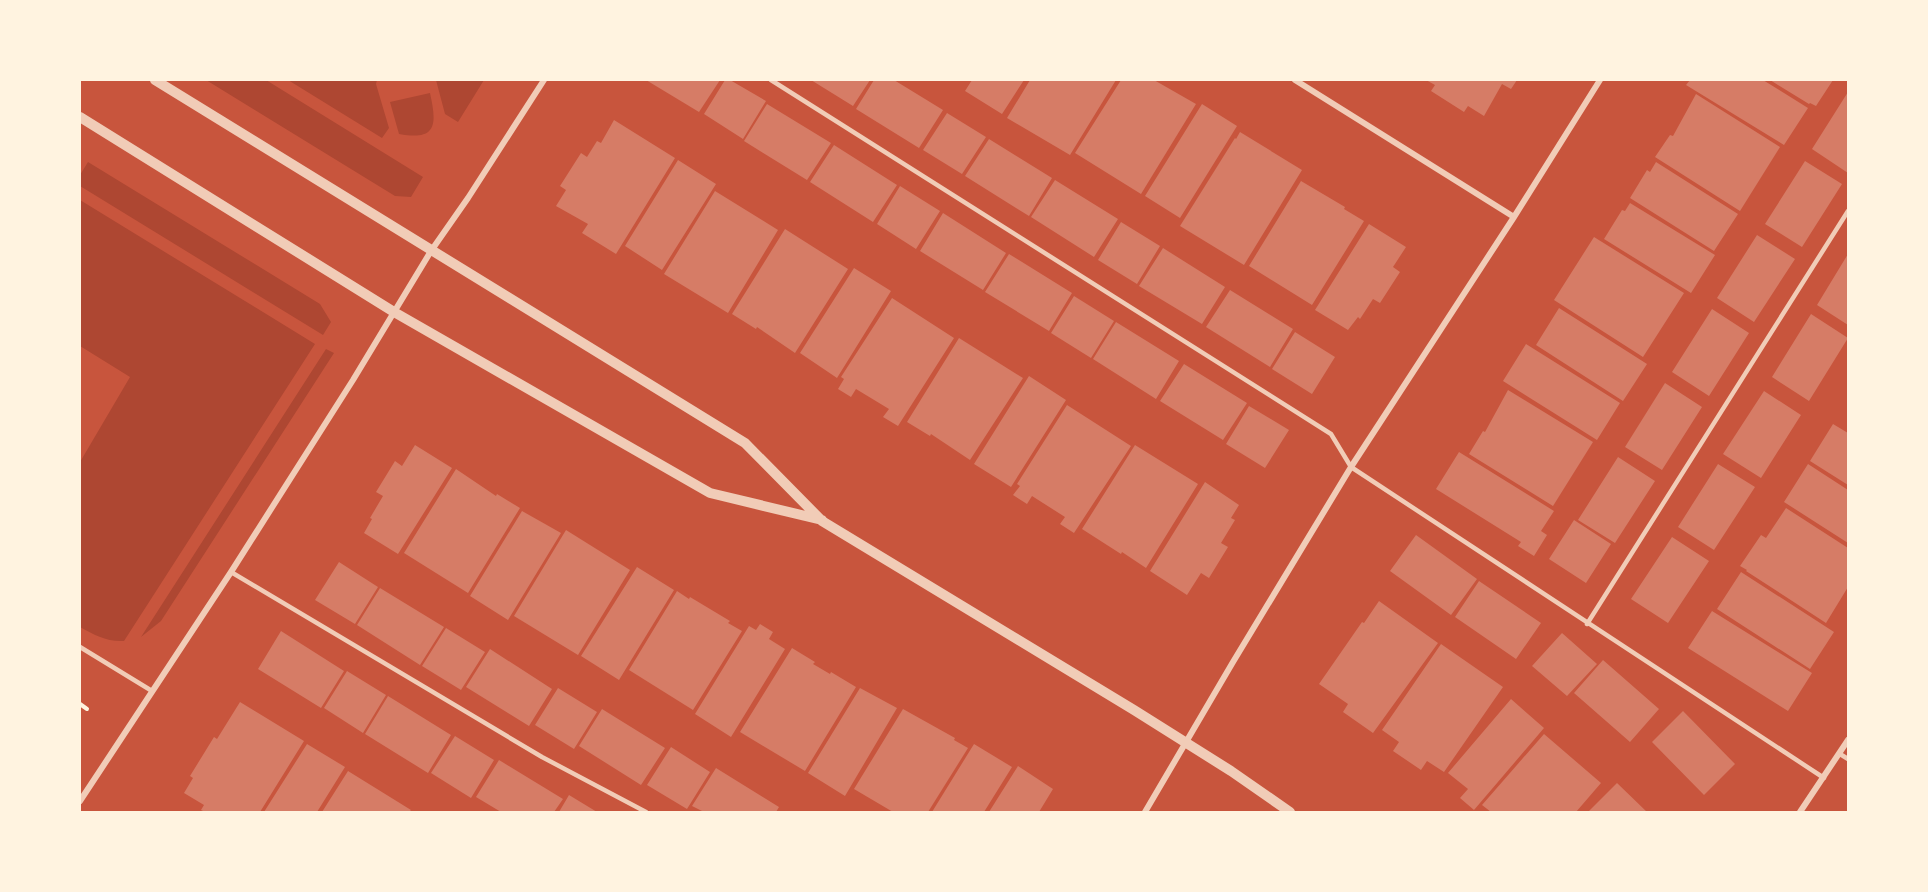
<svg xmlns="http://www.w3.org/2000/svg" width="1928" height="892" font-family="'Varela Round',sans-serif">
	<rect width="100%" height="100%" fill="#c8553d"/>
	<!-- green -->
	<path fill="#ae4732" d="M206,80H266L423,177L411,197L395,196Z
		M288,80H377L376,84L389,128L382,138Z
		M436,80H484L458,122L445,114Z
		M430,93C437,125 437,141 399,134L390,102Z
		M88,162L320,304L331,322L323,335L80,186V175Z
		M80,200L315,344L124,641C107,642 94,635 80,627V462L130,377L80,346Z
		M326,349L334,353L161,621L141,637Z"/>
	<!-- building -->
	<path fill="#d67c66" d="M646,80H720L699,112Z
		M725,80H730L766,101L743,139L704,114Z
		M811,80H870L853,106Z
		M874,80H894L943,110L919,148L856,109Z
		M972,80H1024L1002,114L965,91Z
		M1030,80H1116L1070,155L1007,118Z
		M1121,80H1154L1196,104L1141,194L1075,153Z
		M1426,80H1517L1511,89L1502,84L1484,116L1468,106L1464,112L1431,91L1435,85Z
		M1690,80H1763L1808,108L1784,145L1686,85Z
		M1770,80H1833L1816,106L1810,103L1809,104Z
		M1848,92V173L1812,149Z
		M1696,94L1780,147L1740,211L1655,157L1670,135L1673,136Z
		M767,104L831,143L807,180L744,141Z
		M1202,104L1237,126L1180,218L1145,196Z
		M947,113L986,137L962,174L923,150Z
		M614,120L675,158L616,254L582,233L588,224L556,206L566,190L560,186L581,153L587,157L597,141L601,143Z
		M1240,132L1302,170L1244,265L1180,226L1235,138L1236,139Z
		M989,139L1052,178L1029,216L965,176Z
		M834,145L897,185L873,222L810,182Z
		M678,160L716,184L662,270L625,246Z
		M1805,161L1842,184L1802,247L1765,224Z
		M1656,162L1738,214L1714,251L1630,198L1647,170L1650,172Z
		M1055,180L1118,219L1094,257L1031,217Z
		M1301,181L1345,207L1344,209L1364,221L1312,305L1249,266Z
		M900,186L940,211L916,249L877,224Z
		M715,191L778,230L728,313L664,274Z
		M1630,203L1715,255L1691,293L1604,239L1622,210L1625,211Z
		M943,213L1006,253L983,290L920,251Z
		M1121,222L1160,246L1137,284L1098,260Z
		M1369,224L1406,247L1393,267L1400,272L1380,303L1373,299L1360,319L1358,317L1348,330L1315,310Z
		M785,229L848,269L795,353L757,327L756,329L732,314Z
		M1757,235L1795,259L1754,322L1717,298Z
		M1594,237L1684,293L1643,357L1554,300Z
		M1163,248L1225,287L1202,324L1139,286Z
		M1009,254L1072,293L1049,331L985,292Z
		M1848,254V325L1817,305Z
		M854,268L891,291L837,378L800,353Z
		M1230,290L1293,329L1270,367L1206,327Z
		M1074,296L1114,321L1091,358L1051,333Z
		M892,298L954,338L898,426L883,417L889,409L856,389L851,397L838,389L844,379L841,377Z
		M1559,308L1647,364L1623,401L1536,345Z
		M1712,309L1749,333L1709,396L1672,372Z
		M1811,314L1848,338L1809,401L1772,377Z
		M1116,322L1179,361L1156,399L1093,359Z
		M1295,332L1335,357L1312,394L1272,369Z
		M959,338L1023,378L970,460L931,434L930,436L907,422Z
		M1526,344L1620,403L1597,440L1503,381Z
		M1184,364L1247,403L1223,440L1160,401Z
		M1029,376L1066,400L1011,487L974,464Z
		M1665,383L1702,407L1662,470L1625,447Z
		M1508,390L1593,442L1553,506L1469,454L1483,431L1485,432Z
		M1764,391L1801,415L1761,478L1723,454Z
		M1067,405L1131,446L1074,533L1060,524L1065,517L1032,496L1027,504L1013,495L1020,486L1017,484Z
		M1249,406L1289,430L1265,468L1226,444Z
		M1833,424L1848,433V485L1810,461Z
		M415,445L452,468L398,554L364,533L372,519L370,518L383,496L376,492L395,461L402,466Z
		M1135,445L1198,484L1146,568L1122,552L1121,554L1082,529Z
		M1459,452L1554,511L1541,531L1547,535L1534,556L1518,546L1521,542L1436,489Z
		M1618,457L1655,481L1615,543L1578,520Z
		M1718,464L1755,487L1714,550L1678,527Z
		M1808,464L1848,490V543L1784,502Z
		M456,469L496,496L497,494L520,508L468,593L404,553Z
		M1205,482L1239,505L1231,518L1235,520L1221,543L1228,547L1209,578L1201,573L1187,595L1150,571Z
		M1786,508L1848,548V587L1826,623L1746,571L1747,570L1740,566L1761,535L1766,538Z
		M522,511L561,533L508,620L470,596Z
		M1574,520L1611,544L1586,583L1549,559Z
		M566,530L630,570L578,655L514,616Z
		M1416,535L1477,579L1451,615L1390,571Z
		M1672,537L1709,561L1668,623L1631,599Z
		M339,562L378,587L355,624L315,600Z
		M637,567L674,590L619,680L581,656Z
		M1741,572L1834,632L1810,669L1717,609Z
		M1479,581L1541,623L1516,659L1455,617Z
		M380,588L444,627L420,665L357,625Z
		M677,591L689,599L690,597L730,621L728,623L742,631L693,710L629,670Z
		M1379,601L1438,643L1373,733L1343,712L1348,704L1319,684L1362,622L1364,623Z
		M1712,611L1812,673L1788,711L1688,648Z
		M760,624L773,632L769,639L785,649L731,737L695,714L749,626L756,630Z
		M446,628L485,652L461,690L422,666Z
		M281,631L344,671L321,708L258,669Z
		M1562,633L1597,664L1567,696L1532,666Z
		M1441,644L1503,687L1444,772L1427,761L1421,770L1393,751L1399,742L1382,730Z
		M792,648L815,662L813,664L830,674L831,672L856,687L805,771L740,732Z
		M490,649L552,689L529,726L466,687Z
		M1603,660L1659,709L1630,742L1574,693Z
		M347,671L386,695L363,733L324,708Z
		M558,688L597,712L574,749L535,725Z
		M860,688L897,708L845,796L808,773Z
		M388,696L451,735L428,773L365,734Z
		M1511,699L1544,728L1474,810L1460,798L1468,789L1448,773Z
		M240,702L304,741L260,812H205L201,810L204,805L184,793L193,778L190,776L214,737L217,739Z
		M602,709L665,748L641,785L579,746Z
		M903,709L955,738L954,740L968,748L928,812H893L854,789Z
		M1683,711L1735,764L1704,795L1652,742Z
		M1544,734L1601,783L1576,812H1491L1482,805Z
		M455,736L494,760L471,798L431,773Z
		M307,744L345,767L317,812H264Z
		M974,744L1012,767L984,812H932Z
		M671,747L710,772L687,809L647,785Z
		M499,760L563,799L554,812H501L476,797Z
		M1018,766L1053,789L1039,812H989Z
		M716,768L779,807L776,812H704L692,806Z
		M348,771L411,810L409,812H322Z
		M1617,783L1647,812H1588Z
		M569,795L597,812H559Z"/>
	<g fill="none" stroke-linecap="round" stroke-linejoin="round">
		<!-- path -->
		<path stroke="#fff3e0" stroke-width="4" d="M80,704L87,709"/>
		<!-- service -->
		<path stroke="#f1ccb7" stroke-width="4.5" d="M771,80L1331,434L1351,467L1824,778
			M231,572L542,757L646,812
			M1587,624L1848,211
			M80,647L152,691
			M1840,754L1848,759"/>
		<!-- minor -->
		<path stroke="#f1ccb7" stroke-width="6" d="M1295,80L1514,217
			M80,801L231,572L353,380L431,251L468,198L544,80
			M1145,812L1233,662L1351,467L1514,217L1600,80
			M1800,812L1848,740"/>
		<!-- tertiary -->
		<path stroke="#f1ccb7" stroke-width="10" d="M155,80L745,443L822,521L1134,710L1231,771L1290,812
			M80,117L394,312L710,493L822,520"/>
	</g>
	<!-- border -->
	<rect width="1928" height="892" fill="none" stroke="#fff3e0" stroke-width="162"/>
</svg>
